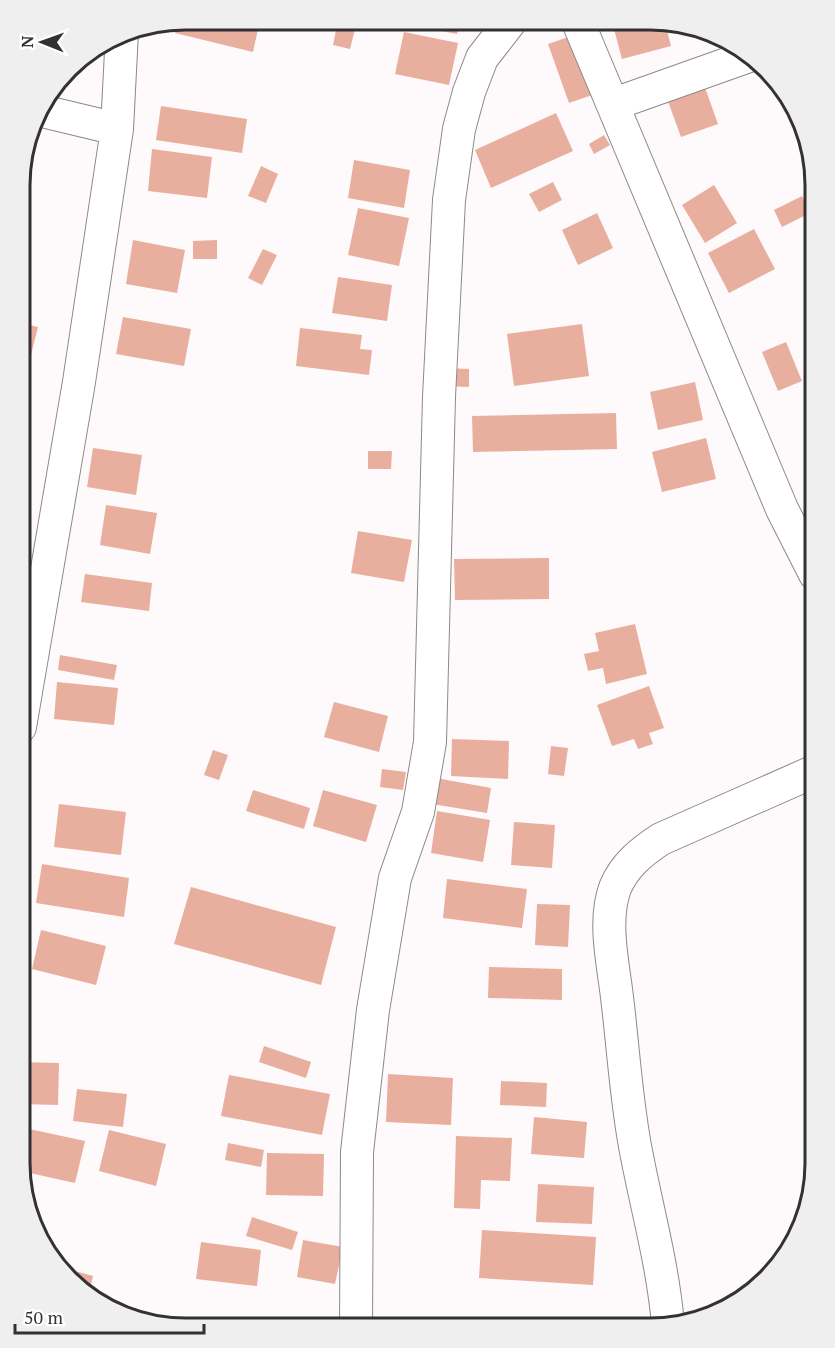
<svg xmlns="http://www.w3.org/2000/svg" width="835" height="1348" font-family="'PT Serif',serif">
	<rect width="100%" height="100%" fill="#fef9fa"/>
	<!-- building -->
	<path fill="#e9af9e" d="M185,20H260L253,52L175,33L178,21Z
		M338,20L357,21L350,49L333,45Z
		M416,21H460L457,34L415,26Z
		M638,22L665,23L671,46L622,59L614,29Z
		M404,32L458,43L449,85L395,74Z
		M577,34L598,93L569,103L548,44Z
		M62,78L56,103L45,100Z
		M703,82L718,124L681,137L666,96Z
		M161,106L247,119L242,153L156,140Z
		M556,113L573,151L491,188L475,150Z
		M604,135L610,145L594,154L589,144Z
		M152,149L212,157L207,198L148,191Z
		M354,160L410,170L404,208L348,198Z
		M261,166L278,174L266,203L248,196Z
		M553,182L562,200L539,212L529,194Z
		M714,185L737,223L705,243L682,205Z
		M802,196L810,213L782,227L774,210Z
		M358,208L409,218L399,266L348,255Z
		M597,213L613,248L578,265L562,230Z
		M754,229L775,269L729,293L708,253Z
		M133,240L185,250L177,293L126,284Z
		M217,240V259H193V241Z
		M263,249L277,255L262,285L248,278Z
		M338,277L392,285L387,321L332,313Z
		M123,317L191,329L184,366L116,354Z
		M21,323L38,327L28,367L21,365Z
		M582,324L589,376L514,386L507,334Z
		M300,328L362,335L360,349L372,350L369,375L296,366Z
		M786,342L802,381L778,391L762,352Z
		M445,368L469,369V387L445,386Z
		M695,382L703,420L658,430L650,392Z
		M616,413L617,449L473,452L472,416Z
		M706,438L716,479L662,492L652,452Z
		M93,448L142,455L136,495L87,487Z
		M368,451H392L391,469H368Z
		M106,505L157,513L150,554L100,545Z
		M358,531L412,540L404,582L351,573Z
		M549,558V599L455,600L454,559Z
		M85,574L152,583L149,611L81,602Z
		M635,624L647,674L606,684L603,668L588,671L584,654L599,651L595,633Z
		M60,655L117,665L114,680L58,670Z
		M57,682L118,688L114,725L54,719Z
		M649,686L664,728L649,733L653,744L638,749L634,739L612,746L597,705Z
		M334,702L388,716L379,752L324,737Z
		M452,739L509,741L508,779L451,776Z
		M551,746L568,748L564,776L548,774Z
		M213,750L228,755L219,780L204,775Z
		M382,769L406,772L403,790L380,787Z
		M436,778L491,788L487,813L432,804Z
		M253,790L310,808L304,829L246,811Z
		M323,790L377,805L366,842L313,826Z
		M59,804L126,812L121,855L54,847Z
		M437,811L490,820L483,862L431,853Z
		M514,822L555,825L552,868L511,865Z
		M42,864L129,878L124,917L36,903Z
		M447,879L527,889L522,928L443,918Z
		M191,887L336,927L321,985L174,944Z
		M537,904L570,905L568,947L535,945Z
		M41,930L106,946L96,985L32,969Z
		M489,967L562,969V1000L488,998Z
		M264,1046L311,1062L306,1078L259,1062Z
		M20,1062L59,1063L58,1105L20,1104Z
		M388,1074L453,1078L451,1125L386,1122Z
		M229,1075L330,1094L322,1135L221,1116Z
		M501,1081L547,1083L546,1107L500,1105Z
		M77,1089L127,1094L123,1127L73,1121Z
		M534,1117L587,1122L584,1158L531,1154Z
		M20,1127L85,1141L75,1183L21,1171Z
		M109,1130L166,1144L156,1186L99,1171Z
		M456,1136L512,1138L510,1181L481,1180L480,1209L454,1208Z
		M228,1143L264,1150L261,1167L225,1160Z
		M267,1153L324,1154L323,1196L266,1195Z
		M538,1184L594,1187L592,1224L536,1222Z
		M252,1217L298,1232L292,1250L246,1236Z
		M482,1230L596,1237L593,1285L479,1278Z
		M303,1240L343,1247L335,1284L297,1277Z
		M201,1242L261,1250L257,1286L196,1279Z
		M64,1268L93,1276L88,1296L84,1294Z
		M470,1317L496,1318V1328H470Z
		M503,1317L587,1319L586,1328H503Z"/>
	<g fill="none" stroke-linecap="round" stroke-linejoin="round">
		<!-- minor casing -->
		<g stroke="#8d8889" stroke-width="34">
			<path id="minor" d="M578,22L782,509L815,574
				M614,104L752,55
				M38,110L117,129
				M20,727L79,382L117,129L122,32
				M668,1325C663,1264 646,1206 635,1146C626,1097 623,1046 617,997C613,963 603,921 615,888C624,866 641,852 661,839L815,771
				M356,1328L357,1152L373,1010L395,878L418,812L430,742L439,397L449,200L459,129L469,92L482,58L510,22"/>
		</g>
		<!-- minor -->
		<use href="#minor" stroke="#fff" stroke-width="32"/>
	</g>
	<!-- crop -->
	<path d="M0 0H835V1348H0ZM185 30H650A155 155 0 0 1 805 185V1163A155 155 0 0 1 650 1318H185A155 155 0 0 1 30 1163V185A155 155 0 0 1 185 30Z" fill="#efefef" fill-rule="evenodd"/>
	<path fill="none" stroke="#333131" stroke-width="3" d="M185 30H650A155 155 0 0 1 805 185V1163A155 155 0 0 1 650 1318H185A155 155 0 0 1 30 1163V185A155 155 0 0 1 185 30Z"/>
	<!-- north arrow -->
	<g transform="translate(42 42) rotate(271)" stroke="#ffffff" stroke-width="4.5" paint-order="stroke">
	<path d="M0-4.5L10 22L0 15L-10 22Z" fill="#333131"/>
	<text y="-9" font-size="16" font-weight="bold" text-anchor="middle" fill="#333131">N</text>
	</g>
	<!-- scale -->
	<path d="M15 1324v9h189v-9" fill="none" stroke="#333131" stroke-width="3"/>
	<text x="24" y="1324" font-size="18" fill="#333131" stroke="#ffffff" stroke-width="4.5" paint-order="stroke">50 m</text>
</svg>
